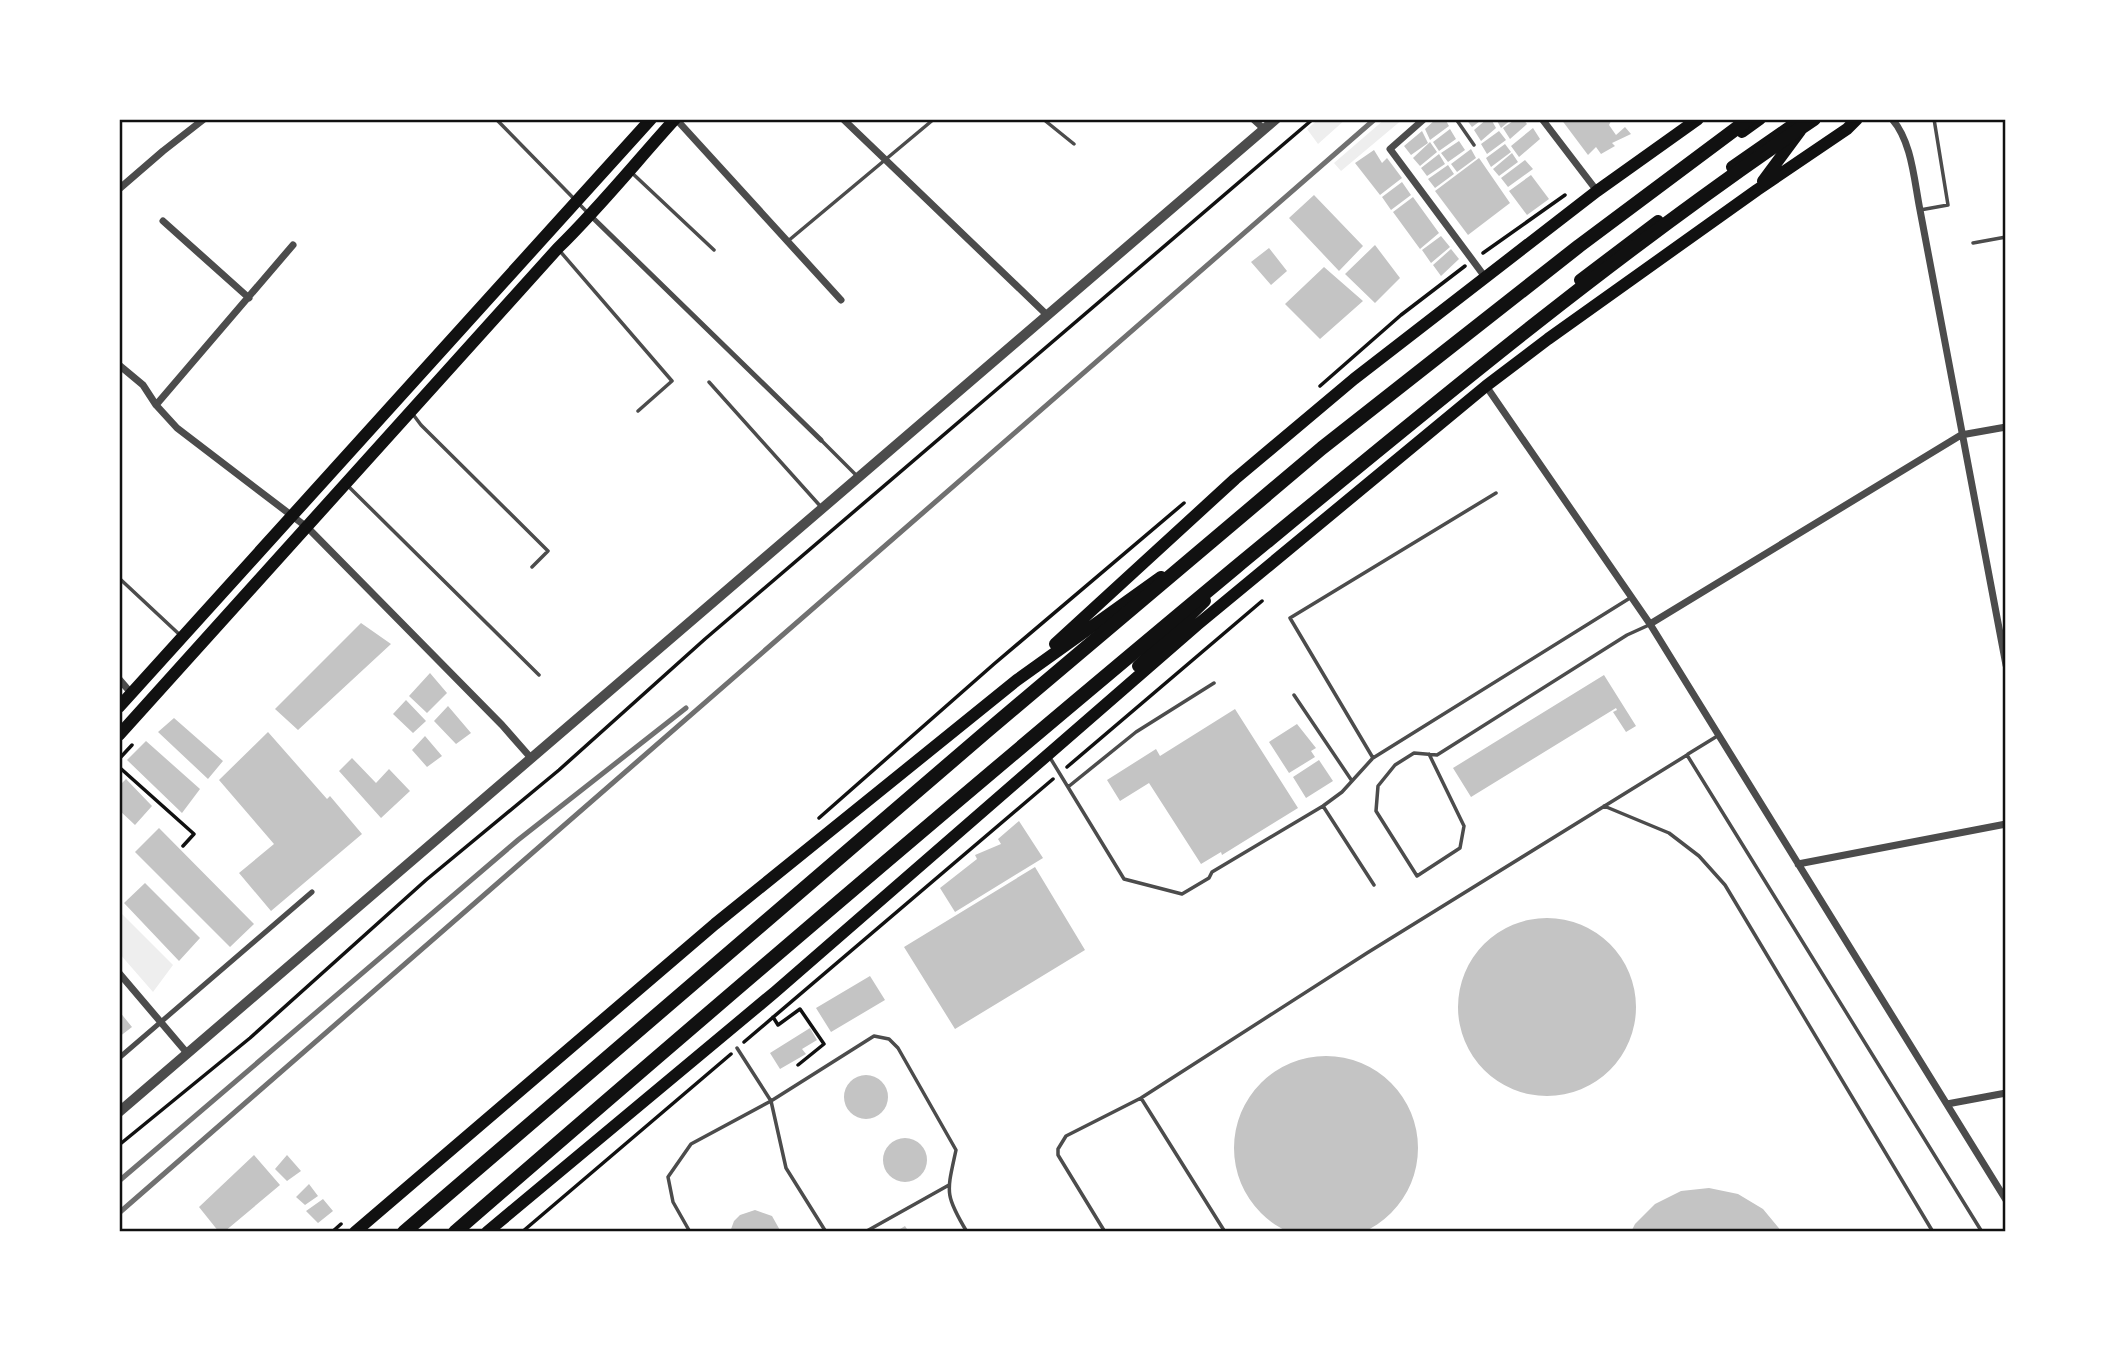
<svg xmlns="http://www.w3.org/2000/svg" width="2125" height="1351" font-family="'Crimson Pro',serif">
	<rect width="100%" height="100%" fill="#fff"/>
	<!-- green -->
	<path fill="#eee" d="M1319,119H1346L1318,144L1307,129Z
		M1385,119H1403L1341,171L1334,163Z
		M119,911L173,965L153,992L119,953Z"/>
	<!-- building -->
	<path fill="#c4c4c4" d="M1436,119H1445L1449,126L1430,140L1425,129Z
		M1466,119H1483L1472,127Z
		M1487,119H1491L1496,128L1481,141L1474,130Z
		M1496,119H1512L1501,128Z
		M1516,119H1523L1527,124L1510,139L1503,128Z
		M1561,119H1612L1609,125L1616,135L1625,127L1631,134L1612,143L1615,146L1601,154L1596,147L1588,155Z
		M1533,128L1540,139L1519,157L1511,146Z
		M1450,129L1456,139L1439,151L1433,142Z
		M1422,131L1428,143L1411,155L1404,146Z
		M1499,131L1506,140L1487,154L1481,144Z
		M1459,141L1465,150L1448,162L1441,153Z
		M1430,142L1437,152L1420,166L1413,158Z
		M1505,144L1511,152L1491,167L1486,158Z
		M1471,149L1476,158L1457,172L1451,164Z
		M1374,150L1382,163L1387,158L1402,178L1380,195L1355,163Z
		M1512,153L1518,162L1499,176L1493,169Z
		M1439,154L1445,164L1427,176L1421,168Z
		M1479,158L1510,203L1468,235L1435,191Z
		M1525,160L1533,169L1508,187L1501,178Z
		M1448,165L1454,174L1435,188L1428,179Z
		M1531,175L1549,199L1527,215L1509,191Z
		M1402,182L1411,195L1391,210L1382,197Z
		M1314,195L1363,246L1339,271L1289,218Z
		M1413,197L1439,233L1420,249L1393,212Z
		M1441,236L1450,247L1431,263L1422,250Z
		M1375,245L1400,278L1375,303L1345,274Z
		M1269,248L1287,271L1271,285L1251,262Z
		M1451,249L1459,259L1441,276L1433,265Z
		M1324,267L1363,301L1320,339L1285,304Z
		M361,623L391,644L298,730L275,709Z
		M430,673L447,693L427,713L409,696Z
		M1604,675L1636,726L1626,732L1613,712L1617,710L1616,708L1471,797L1453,768Z
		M406,700L426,721L413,733L393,714Z
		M448,706L471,733L456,744L434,721Z
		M1235,709L1298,808L1222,855L1221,852L1201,864L1149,783L1120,801L1107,780L1156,749L1160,756Z
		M174,718L223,761L208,779L158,732Z
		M1297,724L1316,748L1311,751L1315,757L1289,773L1269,742Z
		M268,732L327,799L330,796L362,834L271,911L239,873L274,844L219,780Z
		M425,736L442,756L427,767L412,750Z
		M146,741L200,789L182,813L127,760Z
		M352,758L376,783L389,769L410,791L381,818L339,771Z
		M1319,760L1333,781L1306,798L1293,777Z
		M126,779L152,806L135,825L119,810V786Z
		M1019,821L1043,858L955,912L940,888L977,859L975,855L1001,844L998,839Z
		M159,828L254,924L230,947L135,852Z
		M1035,867L1085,950L955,1029L904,947Z
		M145,883L200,938L179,961L124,903Z
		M1458 1007a89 89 0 1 1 178 0a89 89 0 1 1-178 0Z
		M870,976L885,1000L831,1032L816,1008Z
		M119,1011L132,1027L119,1037Z
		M810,1028L817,1040L802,1049L806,1054L780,1069L770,1053Z
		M1234 1148a92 92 0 1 1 184 0a92 92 0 1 1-184 0Z
		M844 1097a22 22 0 1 1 44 0a22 22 0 1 1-44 0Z
		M883 1160a22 22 0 1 1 44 0a22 22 0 1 1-44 0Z
		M254,1155L280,1185L224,1232H219L199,1207Z
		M287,1155L301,1171L287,1181L275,1169Z
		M309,1184L318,1196L305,1205L296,1197Z
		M1709,1188L1738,1194L1763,1209L1782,1232H1631L1635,1224L1655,1204L1681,1191Z
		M323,1199L333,1211L318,1223L306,1211Z
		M755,1210L772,1216L781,1232H730L734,1221L740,1215Z
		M905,1226L909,1232H895Z"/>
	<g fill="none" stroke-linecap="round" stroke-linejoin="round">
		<!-- path -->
		<path stroke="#111" stroke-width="3.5" d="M1483,253L1565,195
			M1320,386L1401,315L1465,266
			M119,759L132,745
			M119,767L194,834L183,846
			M1067,767L1262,601
			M819,818L994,664L1184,503
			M773,1017L778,1025L800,1009L824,1044L798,1065
			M744,1042L1053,779
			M119,1145L250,1038L426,880L559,770L705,639L1313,119
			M332,1232L341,1224
			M522,1232L731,1054"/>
		<!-- service -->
		<path stroke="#4c4c4c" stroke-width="3.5" d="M496,119L587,212
			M1043,119L1074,144
			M1456,119L1474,145
			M631,172L714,250
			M1920,210L1948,205L1934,119
			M788,241L934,119
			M1973,243L2006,237
			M559,250L672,381L638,411
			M709,382L822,508
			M412,413L421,425L548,551L532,567
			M821,440L857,476
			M347,485L539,675
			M1496,493L1290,618L1373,758L1630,598
			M119,578L180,635
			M1294,695L1352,781
			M1429,754L1464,826L1460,848L1417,876L1376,811L1378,786L1395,765L1414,753L1437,755L1627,635L1649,625
			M1688,754L1719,735
			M1049,756L1124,879L1182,894L1209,878L1212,872L1323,806L1342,792L1372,759
			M1068,787L1136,732L1214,683
			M1323,806L1374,885
			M1604,806L1669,833L1699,856L1725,885L1933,1232
			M737,1048L771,1101L874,1036L889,1039L898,1048L956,1150C947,1192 944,1194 967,1232
			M1141,1098L1225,1232
			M690,1232L673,1202L668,1177L691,1144L771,1101L786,1168L826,1232
			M865,1232L949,1185
			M1105,1232L1058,1155V1149L1066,1136L1141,1098L1367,953L1687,755L1982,1232"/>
		<!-- pedestrian -->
		<path stroke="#4c4c4c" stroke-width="5" d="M591,216L821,440
			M119,1058L312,892"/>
		<!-- minor -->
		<path stroke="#4c4c4c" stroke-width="7" d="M676,119L841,300
			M843,119L1047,315
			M1253,119L1264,129
			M1424,119L1390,149L1485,277
			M1542,119L1597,191
			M1892,119C1912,142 1914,180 1920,210L2006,665
			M119,189L163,151L204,119
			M163,221L249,298
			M119,365L143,385L156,405L177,428L308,528L502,725L531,758
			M1486,386L1650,624L2006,1200
			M156,405L293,245
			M1650,624L1961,435L2006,427
			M119,679L131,693
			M1798,864L2006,824
			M119,973L187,1053
			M1947,1104L2006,1093"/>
		<!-- tertiary -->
		<path stroke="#4c4c4c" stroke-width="10" d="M119,1112L1276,119"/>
		<!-- trunk -->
		<path stroke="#111" stroke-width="12" d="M1742,132L1760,119
			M1732,167L1801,119
			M1763,181L1800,131
			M1580,280L1658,221
			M1055,644L1235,479L1354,379L1597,191L1698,119
			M1138,666L1205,601
			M119,707L651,119
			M119,735L558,248C600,207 636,162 675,119
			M355,1232L715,924L1017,680L1161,577
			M487,1232L775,992L1197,625L1486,386L1548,339L1757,190L1847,129L1857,119"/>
		<!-- motorway -->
		<path stroke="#111" stroke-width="14" d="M404,1232L986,732L1322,448L1579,246L1749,119
			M455,1232C713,1008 973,786 1235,568C1423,413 1612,255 1814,119"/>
		<!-- rail -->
		<path stroke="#707070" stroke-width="5" d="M119,1181L518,840L686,708
			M119,1213L1375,119"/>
	</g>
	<!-- border -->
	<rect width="2125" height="1351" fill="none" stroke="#ffffff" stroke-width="242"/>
	<rect x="121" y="121" width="1883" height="1109" fill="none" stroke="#111" stroke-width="2.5"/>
</svg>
